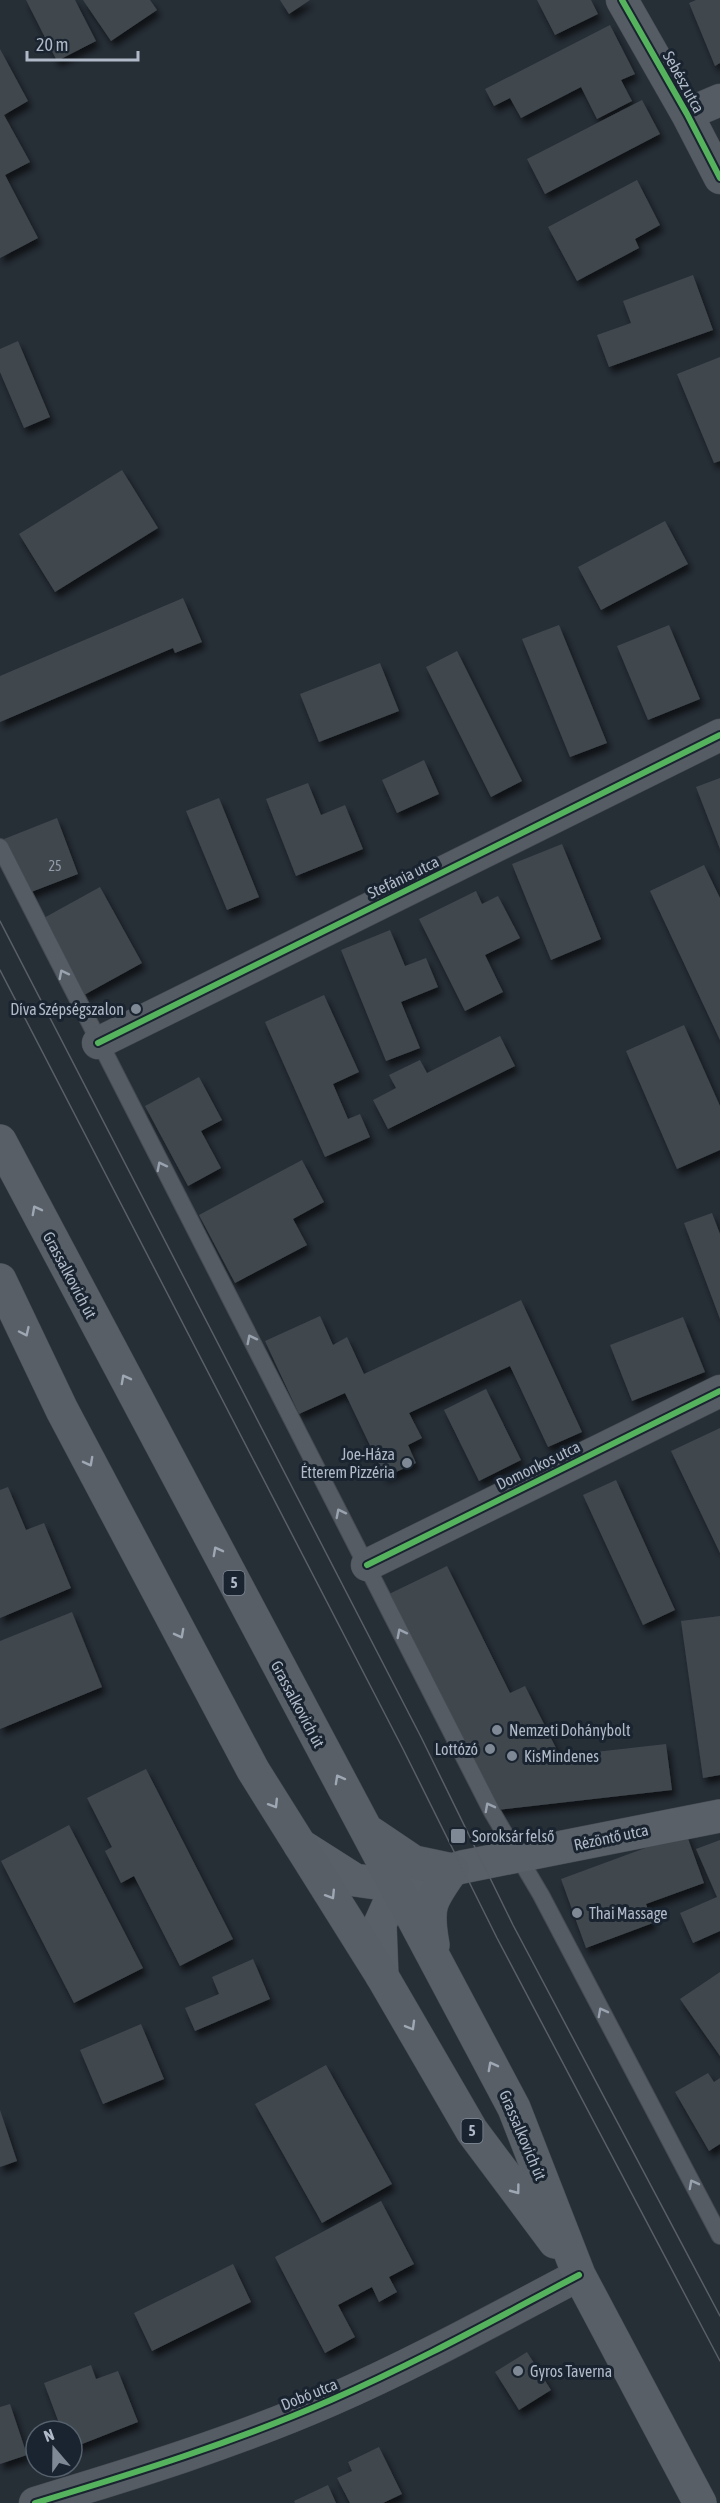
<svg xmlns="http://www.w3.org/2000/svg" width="720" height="2503" font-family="'Asap Condensed',sans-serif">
	<defs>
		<filter id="shadow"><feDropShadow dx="3.5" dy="6" stdDeviation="3" flood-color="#0009"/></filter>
	</defs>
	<rect width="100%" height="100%" fill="#262e36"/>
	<!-- building -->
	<path fill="#40474e" filter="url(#shadow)" d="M26,0H75L96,41L57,61Z
		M83,0H150L157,10L111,41Z
		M280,0H310L289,14Z
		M537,0H591L598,14L555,35Z
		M696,0H720V63L715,66L689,3Z
		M610,25L635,74L621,80L632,101L597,119L581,87L521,118L510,98L494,106L485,89Z
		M0,49L28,101L4,115L30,162L5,175L38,238L0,258Z
		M642,100L660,134L545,194L527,159Z
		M637,180L660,225L635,239L639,248L577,281L548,227Z
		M693,275L713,330L609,367L597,335L631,323L623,301Z
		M18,341L50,417L24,428L0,372V349Z
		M720,357V461L714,463L677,374Z
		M122,470L158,528L55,592L19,534Z
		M665,521L688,564L601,610L578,567Z
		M183,598L202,642L175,653L173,648L0,722V676Z
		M559,625L607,743L570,757L522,639Z
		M669,625L700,699L648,720L617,646Z
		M457,651L522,781L491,797L426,667Z
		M380,663L399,711L319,742L300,694Z
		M424,760L439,794L397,813L382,780Z
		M720,778V849L696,787Z
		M308,783L321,815L345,805L363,849L296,876L266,799Z
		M219,798L259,897L227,910L186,811Z
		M57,818L78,874L26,894L4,839Z
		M562,844L601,939L551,960L512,864Z
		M704,865L720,898V1040L650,891Z
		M100,887L142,963L84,995L42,919Z
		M476,891L482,904L498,896L520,938L485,955L503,992L465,1011L419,919Z
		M390,930L405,966L426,958L438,987L401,1002L420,1048L386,1061L341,950Z
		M324,995L359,1072L333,1084L348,1119L360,1114L370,1137L325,1157L265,1022Z
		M684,1025L720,1106V1150L677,1169L626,1051Z
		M500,1036L515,1066L388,1129L373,1100L396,1088L389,1075L420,1060L427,1073Z
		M199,1077L222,1120L201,1131L221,1168L188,1186L145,1106Z
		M302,1160L324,1202L293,1219L307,1245L235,1283L199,1215Z
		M712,1213L720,1234V1319L684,1223Z
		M521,1300L582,1432L548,1447L510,1366L409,1413L422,1438L408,1445L416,1463L385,1477L345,1393L299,1414L265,1341L320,1316L333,1345L347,1337L364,1374Z
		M683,1317L705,1372L632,1401L610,1345Z
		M486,1389L521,1460L479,1481L444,1410Z
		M720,1428V1553L671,1451Z
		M616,1480L675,1610L643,1625L583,1495Z
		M8,1487L26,1530L44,1523L71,1588L0,1618V1490Z
		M447,1566L510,1693L525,1686L560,1756L666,1744L672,1790L497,1810L389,1594Z
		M72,1612L102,1687L0,1729V1641Z
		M720,1616V1775L703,1778L681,1621Z
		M146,1769L233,1939L180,1966L134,1876L121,1883L105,1851L112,1847L87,1798Z
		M69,1825L143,1968L74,2003L1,1861Z
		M686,1833L704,1883L646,1904L653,1923L586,1948L561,1879Z
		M720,1840V1931L693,1943L680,1913L717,1897L696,1849Z
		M253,1959L270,1999L195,2031L185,2008L219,1994L212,1977Z
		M720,1972V2056L680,1999Z
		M141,2024L164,2079L103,2104L80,2050Z
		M326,2065L392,2184L322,2223L255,2104Z
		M708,2073L714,2082L720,2078V2144L709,2151L675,2092Z
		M0,2110L17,2161L0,2167Z
		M381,2201L414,2264L389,2277L397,2292L379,2302L372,2287L338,2305L355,2337L325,2353L275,2257Z
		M233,2264L251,2302L152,2351L134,2313Z
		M527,2352L551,2390L519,2410L495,2372Z
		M91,2365L96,2379L118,2371L138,2422L72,2448V2431H62L44,2383Z
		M10,2404L27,2455L0,2464V2407Z
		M379,2447L402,2494L383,2503H350L337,2478L352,2471L348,2462Z
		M328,2485L336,2503H295L294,2501Z"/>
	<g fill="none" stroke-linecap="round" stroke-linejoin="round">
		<!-- lane casing -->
		<g stroke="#444a50" stroke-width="18">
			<path id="lane" d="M0,847L492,1812L541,1895L720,2236"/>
		</g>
		<!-- street casing -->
		<g stroke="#444a50" stroke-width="33">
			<path id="street" d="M622,0L687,114L720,178
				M687,114L720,100
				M98,1043L720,735
				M367,1565L720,1391
				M35,2503C135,2473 235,2442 331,2400C416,2363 497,2318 579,2275"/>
		</g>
		<!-- secondary casing -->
		<g stroke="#444a50" stroke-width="34">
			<path id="secondary" d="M300,1845L355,1880L397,1886L462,1867L720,1816
				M382,1976L380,1924L397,1886"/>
		</g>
		<!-- primary casing -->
		<g stroke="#434a52" stroke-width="34">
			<path id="primary" d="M0,1141L514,2108L579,2275L700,2503
				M0,1280L62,1410L253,1770L382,1976L472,2131L555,2242
				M371,1833L414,1862L452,1870C430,1901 426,1906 433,1945"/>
		</g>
		<!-- lane -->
		<use href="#lane" stroke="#565c64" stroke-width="16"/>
		<!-- street -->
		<use href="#street" stroke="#565c64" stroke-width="32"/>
		<!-- secondary -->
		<use href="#secondary" stroke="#5a6068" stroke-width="33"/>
		<!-- primary -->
		<use href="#primary" stroke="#595f66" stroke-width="33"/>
		<!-- tram -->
		<path stroke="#5a5f67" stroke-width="1.5" d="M0,921L421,1737L513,1925L720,2316
			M0,970L402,1747L497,1938L720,2361"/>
		<!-- cycleway casing -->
		<g stroke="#192430" stroke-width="10">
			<path id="cycleway" d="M622,0L687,114L720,178
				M98,1043L720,735
				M367,1565L720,1391
				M35,2503C135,2473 235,2442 331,2400C416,2363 497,2318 579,2275"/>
		</g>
		<!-- cycleway -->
		<use href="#cycleway" stroke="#56b35d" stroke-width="6"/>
	</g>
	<!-- one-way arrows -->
	<defs><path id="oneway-chevron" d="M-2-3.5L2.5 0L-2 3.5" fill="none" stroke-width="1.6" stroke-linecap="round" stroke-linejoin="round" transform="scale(1.5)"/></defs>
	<g stroke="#99a2af">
		<use href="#oneway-chevron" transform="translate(63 974) rotate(-117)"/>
		<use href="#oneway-chevron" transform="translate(161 1166) rotate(-117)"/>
		<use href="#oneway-chevron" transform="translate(251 1339) rotate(-117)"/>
		<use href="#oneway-chevron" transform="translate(340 1513) rotate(-117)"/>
		<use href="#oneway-chevron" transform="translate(401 1633) rotate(-117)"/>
		<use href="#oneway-chevron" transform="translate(489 1807) rotate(-118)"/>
		<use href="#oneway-chevron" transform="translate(602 2012) rotate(-118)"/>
		<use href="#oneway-chevron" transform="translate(693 2184) rotate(-118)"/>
	</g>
	<g stroke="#9ea7b4">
		<use href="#oneway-chevron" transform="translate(36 1210) rotate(-118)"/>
		<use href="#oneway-chevron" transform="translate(25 1332) rotate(65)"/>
		<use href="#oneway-chevron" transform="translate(125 1379) rotate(-118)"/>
		<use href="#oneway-chevron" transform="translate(89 1462) rotate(62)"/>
		<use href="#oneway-chevron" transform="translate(217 1551) rotate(-118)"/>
		<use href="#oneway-chevron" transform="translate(180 1634) rotate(62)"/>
		<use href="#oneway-chevron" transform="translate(339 1779) rotate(-119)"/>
		<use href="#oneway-chevron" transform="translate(274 1804) rotate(58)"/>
		<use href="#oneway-chevron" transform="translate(331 1895) rotate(58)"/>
		<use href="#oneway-chevron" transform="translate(411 2026) rotate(60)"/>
		<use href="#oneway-chevron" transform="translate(492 2066) rotate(-118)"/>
		<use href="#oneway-chevron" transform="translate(516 2190) rotate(53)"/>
	</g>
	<!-- markers -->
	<g fill="#7f8895" stroke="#192430" stroke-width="2">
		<circle cx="136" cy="1009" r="6"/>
		<circle cx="407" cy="1463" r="6"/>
		<circle cx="497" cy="1730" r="6"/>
		<circle cx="490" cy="1749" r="6"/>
		<circle cx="512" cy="1756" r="6"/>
		<rect x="450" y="1828" width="16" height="16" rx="3"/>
		<circle cx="577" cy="1913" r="6"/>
		<circle cx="518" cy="2371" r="6"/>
	</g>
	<g text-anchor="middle" stroke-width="6" stroke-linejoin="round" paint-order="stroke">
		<!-- number labels -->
		<g font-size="14" fill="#939caa">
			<text x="55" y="871">25</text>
		</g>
		<!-- shield labels -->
		<g fill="#192430" stroke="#828c9a" stroke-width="1.5">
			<rect x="223.5" y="1571" width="21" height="24" rx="4.5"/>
			<rect x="461.5" y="2119" width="21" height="24" rx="4.5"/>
		</g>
		<g font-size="15" font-weight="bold" fill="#afb9c8">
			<text x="234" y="1588">5</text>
			<text x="472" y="2136">5</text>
		</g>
		<!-- street labels -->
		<g font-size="16" fill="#afb9c8" stroke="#192430">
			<text transform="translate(684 82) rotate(61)" y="6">Sebész utca</text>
			<text transform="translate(403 877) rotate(-26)" y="6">Stefánia utca</text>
			<text transform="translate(70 1275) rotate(62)" y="6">Grassalkovich út</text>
			<text transform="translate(538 1465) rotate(-26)" y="6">Domonkos utca</text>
			<text transform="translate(298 1704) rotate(62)" y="6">Grassalkovich út</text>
			<text transform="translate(611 1837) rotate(-12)" y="6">Rézöntő utca</text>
			<text transform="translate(523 2135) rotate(67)" y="6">Grassalkovich út</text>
			<text transform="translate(309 2394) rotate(-22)" y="6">Dobó utca</text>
		</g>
		<!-- poi labels -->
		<g font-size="16" fill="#afb9c8" stroke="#192430" text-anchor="start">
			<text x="124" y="1015" text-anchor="end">Díva Szépségszalon</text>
			<text x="395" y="1460" text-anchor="end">Joe-Háza<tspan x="395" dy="18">Étterem Pizzéria</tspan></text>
			<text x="509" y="1736">Nemzeti Dohánybolt</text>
			<text x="478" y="1755" text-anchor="end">Lottózó</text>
			<text x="524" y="1762">KisMindenes</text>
			<text x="472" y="1842">Soroksár felső</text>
			<text x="589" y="1919">Thai Massage</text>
			<text x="530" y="2377">Gyros Taverna</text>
		</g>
	</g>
	<!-- north arrow -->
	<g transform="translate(54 2449) rotate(340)"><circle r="28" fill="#192430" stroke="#55606d" stroke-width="1.5"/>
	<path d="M0-4.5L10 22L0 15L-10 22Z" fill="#7f8895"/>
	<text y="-9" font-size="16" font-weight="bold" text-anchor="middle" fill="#afb9c8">N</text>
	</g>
	<!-- scale -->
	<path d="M27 51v9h111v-9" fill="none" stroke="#afb9c8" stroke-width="3"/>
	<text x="36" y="51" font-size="18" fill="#afb9c8" stroke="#192430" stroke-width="4.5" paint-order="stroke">20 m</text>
</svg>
